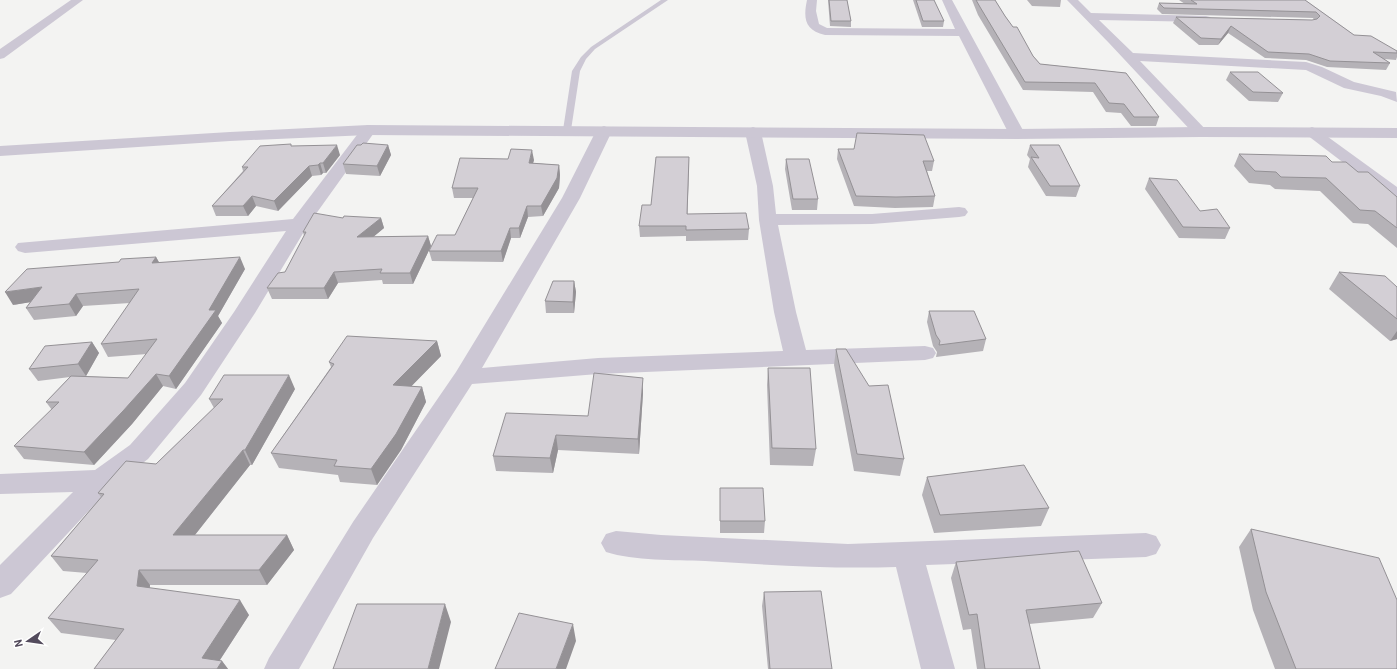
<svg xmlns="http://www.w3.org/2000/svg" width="1397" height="669" font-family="Barlow,sans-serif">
	<rect width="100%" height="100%" fill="#f3f3f2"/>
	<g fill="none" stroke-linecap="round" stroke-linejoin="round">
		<!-- service -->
		<path fill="#ccc7d4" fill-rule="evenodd" d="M661,0H668L595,49L586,59L580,71L571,130L567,132H564L563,130L572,71L581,57L591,47Z"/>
		<!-- minor -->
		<path fill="#ccc7d4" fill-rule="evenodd" d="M71,0H83L4,58L0,59V49Z
			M807,0H817L816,11L819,24L827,28L955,29L942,0H952L1025,134L1022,137L1017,139L1012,137L1009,134L959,36L825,35C805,30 803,19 807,0Z
			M1067,0H1078L1091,13L1206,16L1210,17L1212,19L1210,21L1206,22L1099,20L1133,53L1306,62L1322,67L1354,82L1396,92L1397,102L1381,96L1344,88L1306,70L1140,61L1208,132L1205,135L1200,137L1195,135L1109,43Z
			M368,125L373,127L376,130L308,225L255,313L201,395L148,459L111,487L11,594L0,598V565L73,492L0,494V474L95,470L130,445L185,383L234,312L286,231L25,253L18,251L15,247L18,243L293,219L363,127Z
			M604,126L609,128L612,131L580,198L482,368L598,358L783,351L774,312L759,220L757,186L745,132L748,129L753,127L758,129L761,132L773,186L776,214H872L959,207L965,208L968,212L965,216L959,217L872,224L778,225L796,312L806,350L925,346L933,348L936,353L933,358L925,360L598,374L472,384L373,538L299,669H264L269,658L353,522L456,372L562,198L596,131L599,128Z
			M1312,127L1317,129L1397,187V200L1391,199L1307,135L1304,132L1307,129Z
			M616,531L661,535L848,544L1146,533L1156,536L1161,545L1156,554L1146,557L926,565L955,669H921L896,567C832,569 769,565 705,561C675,560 634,561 606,552L601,543L606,534Z"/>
		<!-- tertiary -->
		<path fill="#ccc7d4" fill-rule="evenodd" d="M368,125L1017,129L1200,127L1397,128V138L1200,137L1017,139L368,135L230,141L0,156V146L230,132Z"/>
	</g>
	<!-- wall -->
	<path fill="#b5b2b7" d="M828,0H847L851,21V27L830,26Z
		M913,0H934L944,21L943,27H922Z
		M972,0H995L1005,16L1033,56L1040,64L1126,73L1159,117L1156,126H1131L1121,113L1106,112L1093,92L1023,90L978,15Z
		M1027,0H1061L1060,7L1032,6Z
		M1179,0H1305L1354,35L1397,51V57L1396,60L1384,59L1390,63L1386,70L1327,67L1306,60L1265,58L1228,33L1218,45H1199L1173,23L1176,17L1312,20H1314L1313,18L1162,14L1157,9L1159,3L1185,4Z
		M1230,72L1283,93L1278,102L1249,101L1226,80Z
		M388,145L391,155L380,176L346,174L343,164Z
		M1030,145L1080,186L1076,197L1046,196L1028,167L1030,159L1027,155Z
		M292,146L340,155L326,173H323L321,175L312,176L278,211L256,206L248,216H216L212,206L243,171L242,167Z
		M838,149L934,161L932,171H927L935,196L933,207L895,208L854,206L837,159Z
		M1239,154L1332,162L1358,172L1397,197V248L1368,224L1353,223L1320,191L1275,189L1270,185L1249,183L1234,166Z
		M689,157L687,214L749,229L748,240L686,241V236L640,237L639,226L651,205Z
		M786,159L818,199L817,210H792L785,169Z
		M534,160L533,163L559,165L560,175L559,188L543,216L528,217L520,238H511L503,262L432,261L429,251L455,235L473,198H454L452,188Z
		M1149,178L1200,211L1230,228L1225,239L1179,238L1145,189Z
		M343,218H381L384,228L373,237L428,236L431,246L413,284H383L382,280L338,283L328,299H272L267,288L285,272L304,236L303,232Z
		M156,257L159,262L245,269L218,316L222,323L176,389L163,386L132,424L94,465L24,459L14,446L52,410L46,402L70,377L38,381L29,369L92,342L99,353L86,376H79L128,378L147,354L108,357L101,344L130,303L83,306L76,316L34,320L26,308L30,302L13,305L119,262Z
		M1339,272L1397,287V339L1390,341L1329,289Z
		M574,281L576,292L574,313H546L545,301Z
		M929,311L986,339L983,351L936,357L937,352L933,346L927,322Z
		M437,341L441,356L411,386L422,387L426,402L401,450L377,485L340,482L338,475L279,468L271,453L331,367L329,362Z
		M836,349L904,459L900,476L854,471L834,365Z
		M768,368L816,449L813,466L770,465L767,385Z
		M295,389L252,465H250L195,535H287L294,550L267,585H150L149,588L249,615L220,660L222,661L228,669H94L116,640L61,633L48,618L87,573L63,571L51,556L101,497L98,493L156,464L214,408L209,399Z
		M643,393L639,454L558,450L553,473L496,471L493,456L588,416Z
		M927,477L1049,508L1041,526L934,533L922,495Z
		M720,488L765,521L764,533H720Z
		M1251,529L1397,669H1275L1253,610L1239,547Z
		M956,562L1102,603L1093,618L1029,624L1040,669H977L971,629L963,630L951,578Z
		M764,592L832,669H768L762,606Z"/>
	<!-- shaded-wall -->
	<path fill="#949195" d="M1231,26L1228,33L1218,45L1221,39Z
		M337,145L340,155L326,173L323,163Z
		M388,145L391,155L380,176L377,166Z
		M532,150L534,160L530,173L529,163Z
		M689,157V167L687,225V214Z
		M320,163L323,173L321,175L318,165Z
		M559,165L560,175L559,188L543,216L541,206Z
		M309,166L312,176L278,211L274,201Z
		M252,196L256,206L248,216L243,206Z
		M527,206L528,217L520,238L519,228Z
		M381,218L384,228L360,248L357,237Z
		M510,228L511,238L503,262L501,251Z
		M428,236L431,246L413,284L410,273Z
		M156,257L162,268L152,263Z
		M240,257L245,269L218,316L222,323L176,389L169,376Z
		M334,272L338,283L328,299L324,288Z
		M574,281L576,292L574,313L573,302Z
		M42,287L50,299L13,305L5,292Z
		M76,294L83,306L76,316L69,304Z
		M1397,331V339L1390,341Z
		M437,341L441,356L398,400L393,385Z
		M92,342L99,353L86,376L78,364Z
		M156,374L163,386L132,424L94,465L84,452Z
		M289,375L295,389L252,465L245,450Z
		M643,378V393L639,454L638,439Z
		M422,387L426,402L401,450L377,485L371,469Z
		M556,435L558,450L553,473L550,458Z
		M243,450L250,465L183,550L173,535Z
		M287,535L294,550L267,585L259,570Z
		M139,570L150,585L149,601L137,586Z
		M240,600L249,615L214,669L202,658Z
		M445,604L451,622L439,669H428Z
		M573,624L576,641L566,669H556Z
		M222,661L228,669H217Z"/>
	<!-- building -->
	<path fill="#d3cfd5" stroke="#949195" d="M829,0H847L851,21H831Z
		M916,0H934L944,21H923Z
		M976,0H995L1005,16L1013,27H1017L1033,56L1040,64L1126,73L1159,117H1134L1124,104L1109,103L1095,83L1025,82L980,7Z
		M1191,0H1305L1354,35L1371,36L1397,51V53L1373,52L1390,63L1330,61L1309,54L1268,52L1231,26L1221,39L1201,38L1176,17L1312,20L1317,19L1320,16L1316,12L1164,8L1159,3L1197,4Z
		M1230,72H1258L1283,93L1253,92Z
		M857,133L924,135L934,161H923L935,196L896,197L856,196L838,149H854Z
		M363,143L388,145L377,166L343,164L357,145H361Z
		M291,144V146L337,145L323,163H320L318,165L309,166L274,201L252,196L243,206H212L248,167H242L260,146Z
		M1030,145H1059L1080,186H1050L1031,157L1039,158Z
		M511,149L532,150L529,163L559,165L557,178L541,206H527L519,228H510L501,251H429L437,235H455L478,188H452L460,158L508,159Z
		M1239,154L1326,156L1332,162H1346L1358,172H1368L1397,197V228L1375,211L1360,210L1326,178L1281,177L1276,172L1255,171Z
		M656,157H689L687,214L746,213L749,229L686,230V226H639L642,205H651Z
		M786,159H809L818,199H793Z
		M1149,178L1177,180L1200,211L1217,209L1230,228L1183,227Z
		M314,213L343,218L344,216L381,218L357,237L428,236L410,273H380L382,269L334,272L324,288H267L278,273L285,272L306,232H303Z
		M156,257L152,263L240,257L209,310H216L169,376L156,374L123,411L84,452L14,446L59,402H46L71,376L128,378L157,339L101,344L139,289L76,294L69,304L26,308L42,287L5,292L27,269L119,262L121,259Z
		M1339,272L1385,276L1397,287V319Z
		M553,281H574L573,302L545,301Z
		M929,311H974L986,339L939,345L940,341L936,335Z
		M347,336L437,341L393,385L422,387L396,434L371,469L334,466L337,460L271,453L334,364L329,362Z
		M92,342L78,364L29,369L45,346Z
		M836,349H846L869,386L888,385L904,459L857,454Z
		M768,368H810L816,449L772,448Z
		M594,373L643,378L638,439L556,435L550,458L493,456L506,413L588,416Z
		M224,375H289L245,450H243L173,535H287L259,570H139L137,586L240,600L202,658L222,661L217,669H94L124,629L48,618L98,560L51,556L104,494L98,493L126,461L156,464L223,399H209Z
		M1024,465L1049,508L940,515L927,477Z
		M720,488H763L765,521H720Z
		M1251,529L1379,558L1397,600V669H1296L1266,592Z
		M1079,551L1102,603L1026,610L1040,669H985L977,614L969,615L956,562Z
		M821,591L832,669H770L764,592Z
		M357,604H445L428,669H333Z
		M519,613L573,624L556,669H495Z"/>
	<!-- north arrow -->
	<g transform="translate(28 641) rotate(257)" stroke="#ffffff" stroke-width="3" paint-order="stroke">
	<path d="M0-3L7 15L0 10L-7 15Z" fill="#534b5d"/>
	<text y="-6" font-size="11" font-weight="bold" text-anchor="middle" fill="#534b5d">N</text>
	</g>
</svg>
